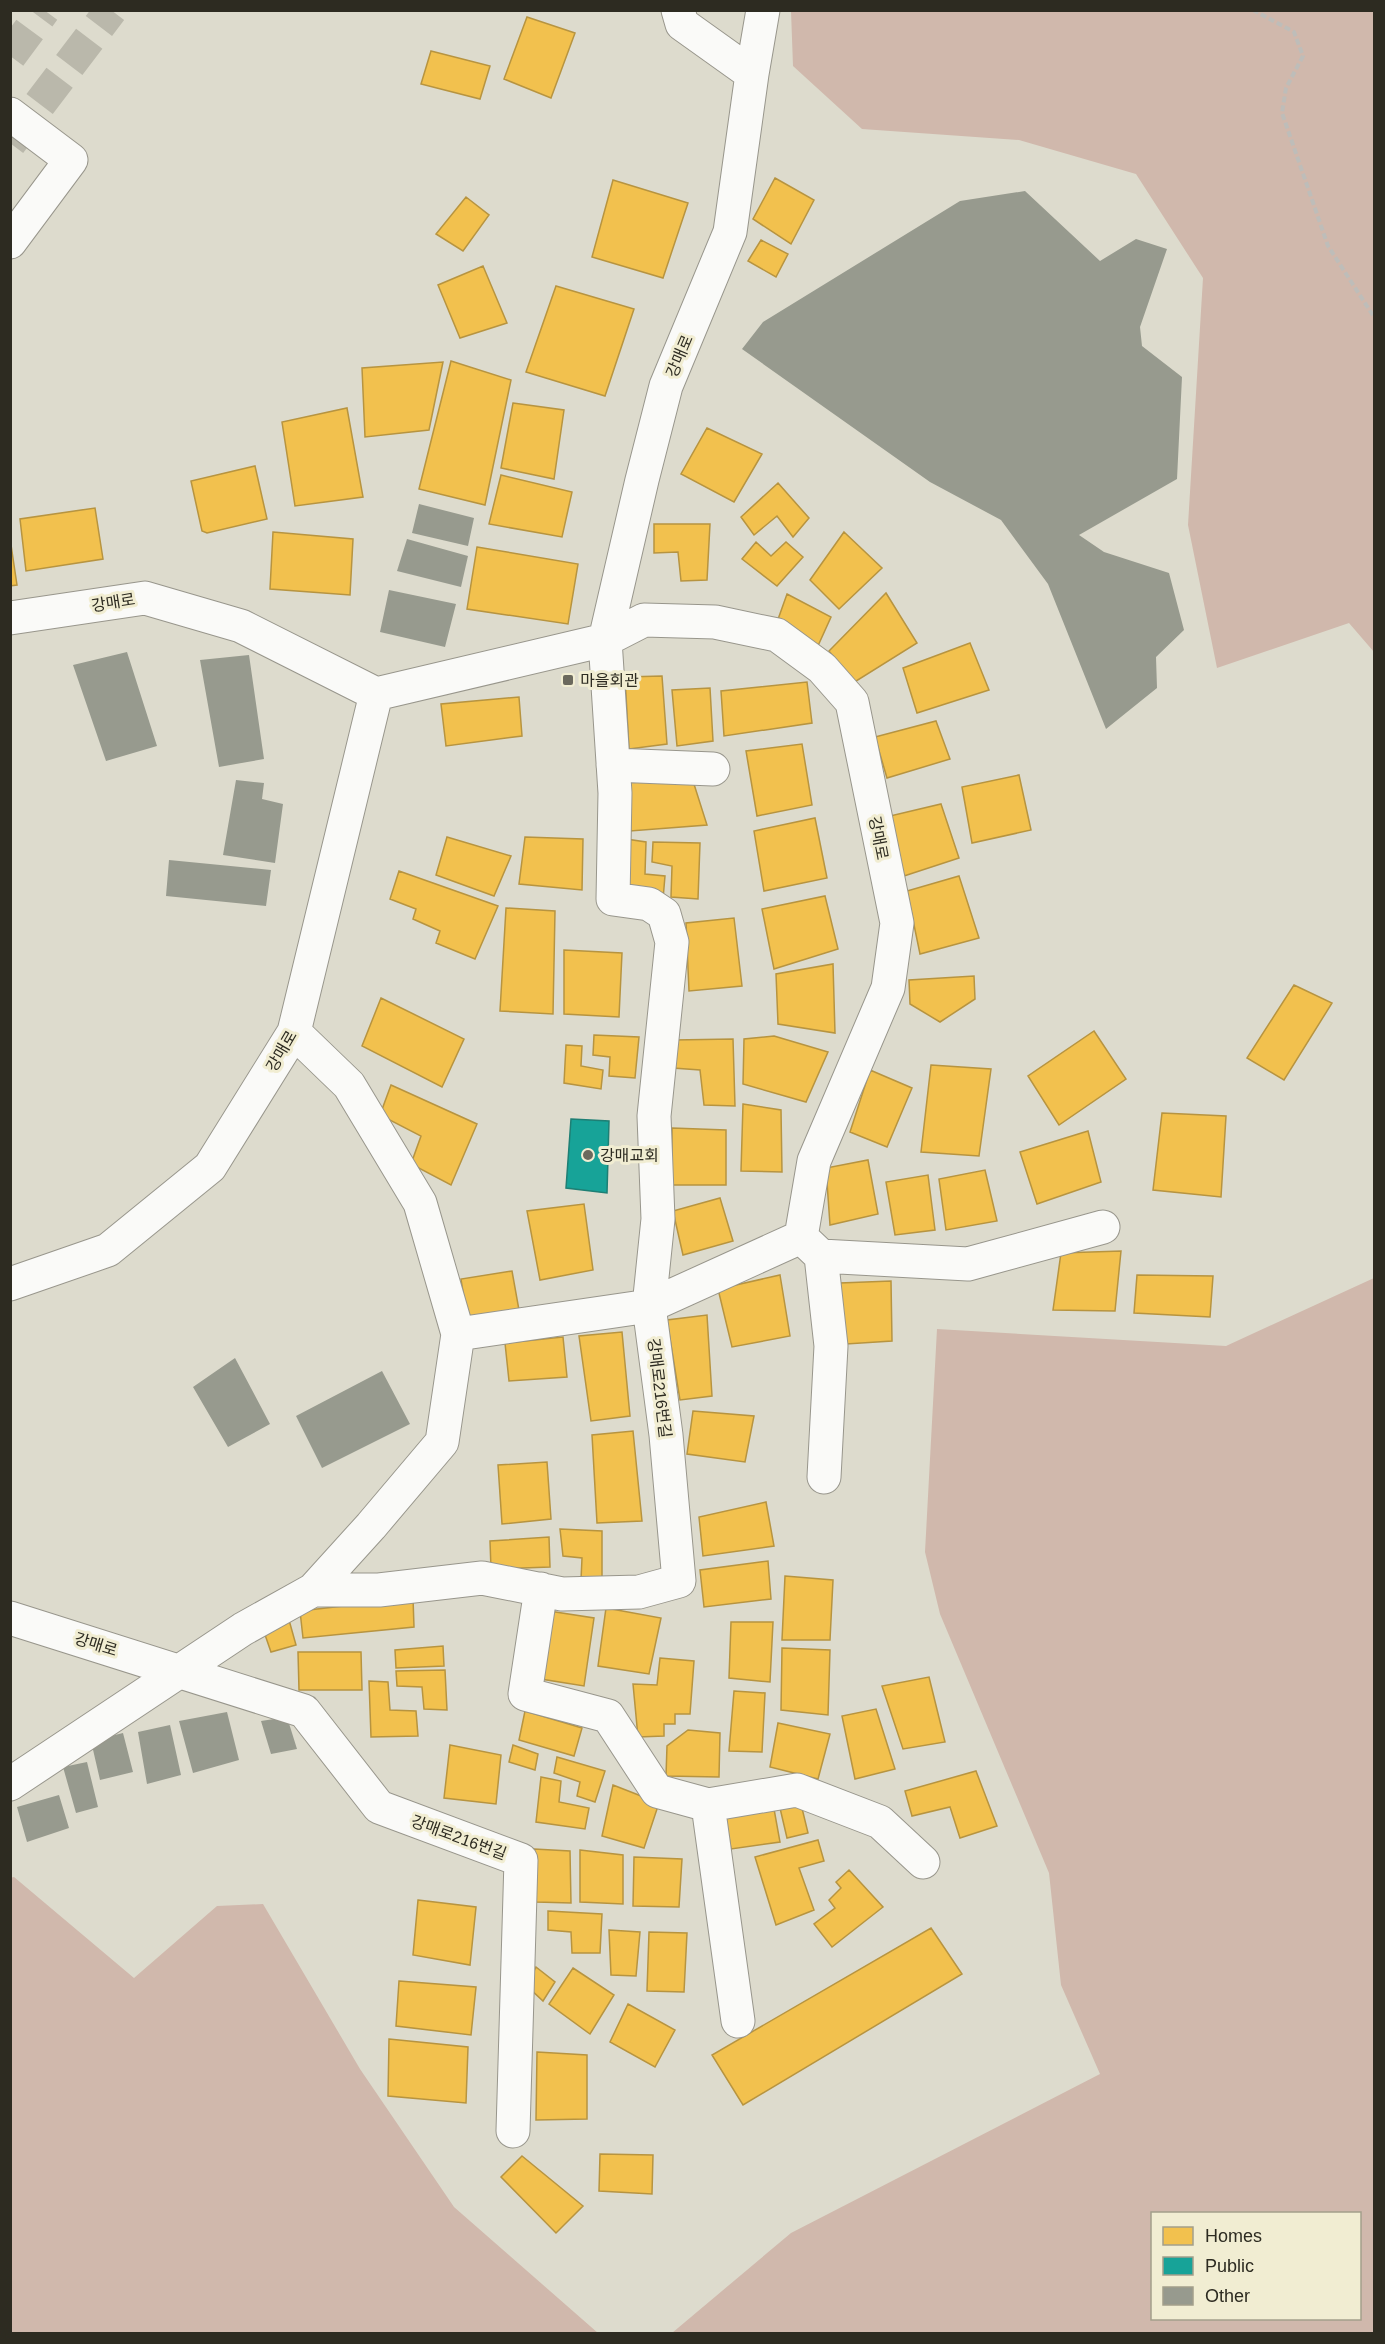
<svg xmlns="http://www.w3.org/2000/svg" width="1385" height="2344" font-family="Arial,'Noto Sans KR',sans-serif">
	<rect width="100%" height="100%" fill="#dddbcd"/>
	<!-- forest -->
	<path fill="#d0b8ac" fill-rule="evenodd" d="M791,11H1374V652L1349,623L1217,668L1188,525L1203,278L1136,174L1019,140L862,129L793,66Z
		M1374,1278V2333H672L791,2233L1100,2074L1061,1985L1049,1873L940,1614L925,1552L937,1329L1226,1346ZM1152,2214H1360V2318H1152Z
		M14,1877L134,1978L217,1906L263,1904L360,2069L454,2207L598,2333H11L10,1878Z"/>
	<!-- homes -->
	<path fill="#f2c14e" stroke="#b79440" stroke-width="1.5" d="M527,17L575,33L551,98L504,79Z
		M431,51L490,66L480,99L421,84Z
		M775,178L814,200L791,244L753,219Z
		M613,180L688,203L663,278L592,257Z
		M466,197L489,215L463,251L436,234Z
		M761,240L788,254L776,277L748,261Z
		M483,266L507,323L460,338L438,285Z
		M556,286L634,309L605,396L526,372Z
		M451,361L511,380L485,505L419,489Z
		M443,362L429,430L365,437L362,368Z
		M513,403L564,410L554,479L501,468Z
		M347,408L363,497L295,506L282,422Z
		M707,428L762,454L734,502L681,474Z
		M255,466L267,519L207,533L202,531L191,481Z
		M501,475L572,492L562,537L489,524Z
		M778,483L809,518L793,537L777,516L754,535L741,517Z
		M95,508L103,559L26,571L20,519Z
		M654,524H710L707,580L681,581L678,552L654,553Z
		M273,532L353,539L350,595L270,589Z
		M844,532L882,568L839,609L810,580Z
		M10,538L17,585L10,586Z
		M756,542L771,556L786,542L803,557L777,586L742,559Z
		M477,547L578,564L568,624L467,609Z
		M886,593L917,643L853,683L829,651Z
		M787,594L831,617L817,648L776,625Z
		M970,643L989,690L917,713L903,668Z
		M662,676L667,744L629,749L625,677Z
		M807,682L812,723L724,736L721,691Z
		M710,688L713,741L677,746L672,690Z
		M519,697L522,736L446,746L441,704Z
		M936,721L950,759L887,778L875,737Z
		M802,744L812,805L757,816L746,751Z
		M1019,775L1031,830L972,843L962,787Z
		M693,781L707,825L630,831L626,782Z
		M941,804L959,858L904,876L890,816Z
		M815,818L827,878L764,891L754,831Z
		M447,837L511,856L494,896L436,875Z
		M525,837L583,839L582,890L519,884Z
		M626,839L646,842L645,874L665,876L663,899L622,891Z
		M653,842L700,843L698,899L671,897L672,866L652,862Z
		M399,871L498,906L475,959L436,943L440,931L413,919L416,909L390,899Z
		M959,876L979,938L920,954L907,891Z
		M825,896L838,949L774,969L762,909Z
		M506,908L555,911L553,1014L500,1011Z
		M734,918L742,986L689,991L686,923Z
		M564,950L622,953L619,1017L564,1014Z
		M833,964L835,1033L778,1024L776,974Z
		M974,976L975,999L940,1022L910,1004L909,980Z
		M1294,985L1332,1003L1284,1080L1247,1058Z
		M381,998L464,1039L442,1087L362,1046Z
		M1094,1031L1126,1079L1059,1125L1028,1076Z
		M594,1035L639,1037L635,1078L609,1076L610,1057L593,1055Z
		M774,1036L828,1052L806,1102L743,1084L744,1039Z
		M733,1039L735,1106L704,1105L700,1070L673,1068L674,1040Z
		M566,1045L582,1046L581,1066L603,1070L601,1089L564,1083Z
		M931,1065L991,1069L979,1156L921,1152Z
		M870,1070L912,1088L887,1147L850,1132Z
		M391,1085L477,1124L451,1185L411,1164L421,1136L380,1115Z
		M743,1104L781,1110L782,1172L741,1171Z
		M1162,1113L1226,1116L1221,1197L1153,1190Z
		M672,1128L726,1130V1185H672Z
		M1088,1131L1101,1182L1037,1204L1020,1152Z
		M868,1160L878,1214L830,1225L826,1168Z
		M985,1170L997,1221L946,1230L939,1179Z
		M928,1175L935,1230L895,1235L886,1182Z
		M720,1198L733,1241L683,1255L673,1211Z
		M584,1204L593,1270L540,1280L527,1211Z
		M1121,1251L1115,1311L1053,1310L1061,1253Z
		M512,1271L519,1310L467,1317L461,1279Z
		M780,1275L790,1336L732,1347L718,1289Z
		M1137,1275L1213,1276L1210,1317L1134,1313Z
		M891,1281L892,1341L846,1344L840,1283Z
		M707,1315L712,1396L680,1400L667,1320Z
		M622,1332L630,1416L591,1421L579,1336Z
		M563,1337L567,1377L509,1381L505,1343Z
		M693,1411L754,1416L745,1462L687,1454Z
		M633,1431L642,1521L597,1523L592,1435Z
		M547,1462L551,1519L502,1524L498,1465Z
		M766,1502L774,1546L703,1556L699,1517Z
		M560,1529L602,1531V1578L581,1580L582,1558L563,1556Z
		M549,1537L550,1567L491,1569L490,1541Z
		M768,1561L771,1599L704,1607L700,1570Z
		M785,1576L833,1580L830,1640H782Z
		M413,1598L414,1627L303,1638L300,1611Z
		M606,1608L661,1618L649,1674L598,1666Z
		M549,1611L594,1618L584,1686L541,1679Z
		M289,1620L296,1645L271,1652L263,1629Z
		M731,1622H773L770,1682L729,1678Z
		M443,1646L444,1666L396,1668L395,1650Z
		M782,1648L830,1650L828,1715L781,1710Z
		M298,1652H361L362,1690H299Z
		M660,1658L694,1661L690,1714H675V1724H664V1736L638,1737L633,1684L657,1685Z
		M445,1670L447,1710L424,1709L422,1687L397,1686L396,1671Z
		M929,1677L945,1742L903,1749L882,1686Z
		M369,1681L388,1682L390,1710L416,1711L418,1736L371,1737Z
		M734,1691L765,1693L762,1752L729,1751Z
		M876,1709L895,1769L855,1779L842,1716Z
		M525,1711L582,1728L574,1756L519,1740Z
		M778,1723L830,1734L818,1779L770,1767Z
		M688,1730L720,1733L719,1777L666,1776L667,1746Z
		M450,1745L501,1755L496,1804L444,1798Z
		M513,1745L538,1754L535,1770L509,1762Z
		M557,1757L605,1771L595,1802L577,1796L580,1782L554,1773Z
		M976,1771L997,1826L960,1838L950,1807L912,1816L905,1791Z
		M541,1777L561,1781L559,1802L589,1808L585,1829L536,1822Z
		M613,1785L659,1803L644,1848L602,1836Z
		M801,1804L808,1833L787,1838L780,1808Z
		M774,1809L780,1842L731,1849L725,1815Z
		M818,1840L824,1861L799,1868L814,1910L776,1925L755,1857Z
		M534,1849L570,1851L571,1903L536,1902Z
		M580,1850L623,1855V1904L580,1902Z
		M634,1857L682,1859L679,1907L633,1906Z
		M849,1870L883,1907L832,1947L814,1924L835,1908L829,1900L841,1888L836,1882Z
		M418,1900L476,1907L470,1965L413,1955Z
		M548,1911L602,1914L600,1953H572L571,1932L548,1930Z
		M931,1928L962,1974L743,2105L712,2055Z
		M609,1930L640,1932L636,1976L611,1975Z
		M649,1932L687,1933L684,1992L647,1991Z
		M536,1967L555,1982L543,2001L527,1986Z
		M573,1968L614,1995L590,2034L549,2004Z
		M399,1981L476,1987L471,2035L396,2026Z
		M628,2004L675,2030L655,2067L610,2042Z
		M389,2039L468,2047L466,2103L388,2096Z
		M537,2052L587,2055V2119L536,2120Z
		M600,2154L653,2155L652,2194L599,2191Z
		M522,2156L583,2206L556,2233L501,2177Z"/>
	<!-- public -->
	<path fill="#17a398" stroke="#1e7f74" stroke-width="1.5" d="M571,1119L609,1121L607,1193L566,1188Z"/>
	<!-- building -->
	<path fill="#979a8e" d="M1025,191L1100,261L1136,239L1167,249L1140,327L1142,346L1182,377L1177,479L1079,535L1104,552L1169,573L1184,630L1156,657L1157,688L1106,729L1048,584L1001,520L930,482L742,349L763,322L960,201Z
		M419,504L474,518L468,546L412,533Z
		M407,539L468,556L461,587L397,571Z
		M389,590L456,604L445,647L380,632Z
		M127,652L157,746L106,761L73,665Z
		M249,655L264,759L219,767L200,660Z
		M236,780L264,783L262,799L283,804L275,863L223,855Z
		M169,860L271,870L266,906L166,896Z
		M235,1358L270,1424L228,1447L193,1387Z
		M382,1371L410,1424L322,1468L296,1416Z
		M227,1712L239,1760L193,1773L179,1721Z
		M287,1717L297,1749L271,1754L261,1721Z
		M170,1725L181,1775L147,1784L138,1732Z
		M123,1733L133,1772L100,1780L91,1741Z
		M87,1762L98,1807L76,1813L63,1767Z
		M59,1795L69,1828L27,1842L17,1807Z"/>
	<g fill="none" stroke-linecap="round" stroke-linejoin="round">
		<!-- highway-tunnel -->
		<path stroke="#bab8ab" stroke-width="33" stroke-dasharray="33 16" stroke-linecap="butt" d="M10,56L44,10
			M10,143L111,10"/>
		<!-- minor casing -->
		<g stroke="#98968c" stroke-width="35">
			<path id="minor" d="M678,10L682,24L752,74
				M10,114L71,160L10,242
				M10,618L145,598L241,626L376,694
				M613,765L713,769
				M821,1256L831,1346L824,1477
				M10,1284L108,1250L210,1167L294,1032L376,694L605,640L642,480L666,386L730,232L752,74L763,10
				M458,1334L649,1306L801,1237L821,1256L968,1264L1103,1227
				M541,1589L525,1694L608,1716L657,1791L708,1805L738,2021
				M313,1590H379L482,1578L562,1594L639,1592L679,1581L666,1435L649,1306L658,1219L654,1116L672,942L664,914L649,904L613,899L615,793L605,640L644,620L715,622L777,635L822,668L852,702L897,923L888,988L814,1161L801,1237
				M10,1618L304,1711L379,1807L521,1860L513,2131
				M10,1784L243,1629L313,1590L371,1526L442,1442L458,1334L420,1203L349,1085L294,1032
				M708,1805L797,1790L880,1822L923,1862"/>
		</g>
		<!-- path -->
		<path stroke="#bebdb9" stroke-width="4" stroke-dasharray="6 3" stroke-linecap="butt" d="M1253,10L1294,32L1303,56L1286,88L1282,113L1328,246L1374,317"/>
		<!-- minor -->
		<use href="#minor" stroke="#fafaf8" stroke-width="33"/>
	</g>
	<!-- markers -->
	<g fill="#6b695d" stroke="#f1edd2" stroke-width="2">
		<rect x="562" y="674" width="12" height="12" rx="3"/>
		<circle cx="588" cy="1155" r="6"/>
	</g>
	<g text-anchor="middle" stroke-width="6" stroke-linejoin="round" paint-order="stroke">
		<!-- street labels -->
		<g font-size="16" fill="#2d2b21" stroke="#f1edd2">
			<text transform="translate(679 356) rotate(-67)" y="6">강매로</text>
			<text transform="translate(113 602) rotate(-9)" y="6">강매로</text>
			<text transform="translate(879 838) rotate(79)" y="6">강매로</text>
			<text transform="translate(281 1051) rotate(-60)" y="6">강매로</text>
			<text transform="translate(660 1388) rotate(83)" y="6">강매로216번길</text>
			<text transform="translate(96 1644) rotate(17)" y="6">강매로</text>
			<text transform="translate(459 1837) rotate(20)" y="6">강매로216번길</text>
		</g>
		<!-- poi labels -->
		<g font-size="16" fill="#2d2b21" stroke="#f1edd2" text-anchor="start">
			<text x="580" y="686">마을회관</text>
			<text x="600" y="1161">강매교회</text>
		</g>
	</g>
	<!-- border -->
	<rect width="1385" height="2344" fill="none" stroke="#2d2b21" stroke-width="24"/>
	<!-- legend -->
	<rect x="1151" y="2212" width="210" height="108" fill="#f1edd2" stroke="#a39f8b" stroke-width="1.5"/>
	<rect x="1163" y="2227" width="30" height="18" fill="#f2c14e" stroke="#a39f8b" stroke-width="1.5"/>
	<text x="1205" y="2242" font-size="18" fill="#2d2b21">Homes</text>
	<rect x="1163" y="2257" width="30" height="18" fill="#17a398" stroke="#a39f8b" stroke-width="1.5"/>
	<text x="1205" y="2272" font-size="18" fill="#2d2b21">Public</text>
	<rect x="1163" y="2287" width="30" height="18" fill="#979a8e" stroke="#a39f8b" stroke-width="1.5"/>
	<text x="1205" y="2302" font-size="18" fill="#2d2b21">Other</text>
</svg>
